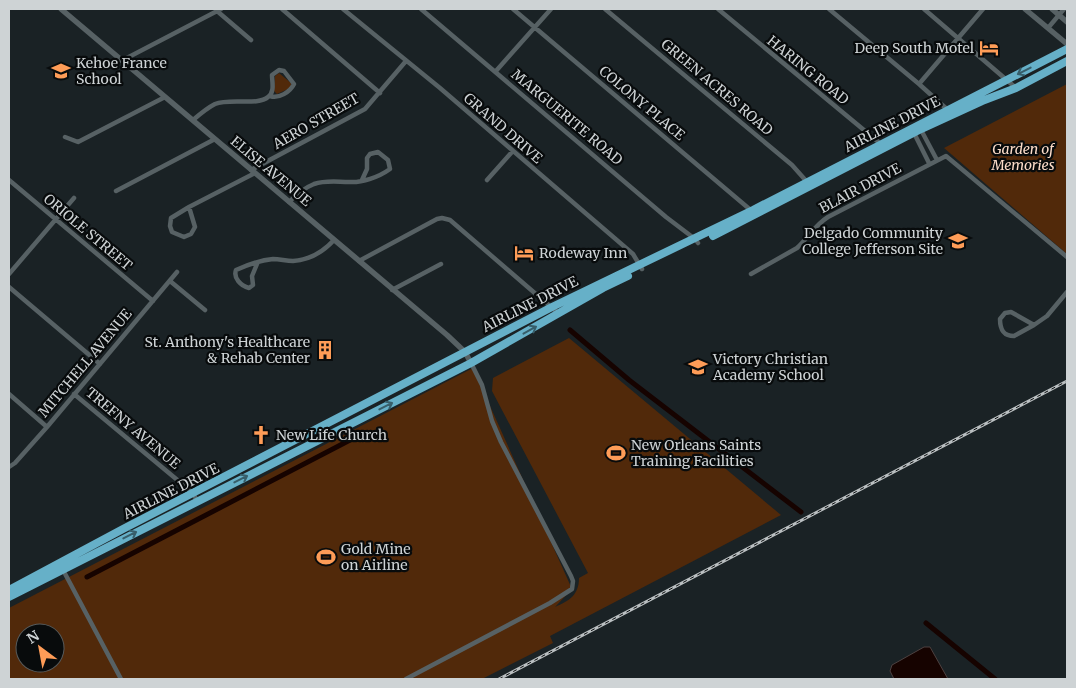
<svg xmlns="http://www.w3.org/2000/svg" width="1076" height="688" font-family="Merriweather,serif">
	<rect width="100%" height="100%" fill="#1a2225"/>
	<!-- green -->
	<path fill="#51290a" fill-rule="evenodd" d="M279,73L291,83V86L288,89L277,94L274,91L275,76Z
		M1067,84V254L944,148Z
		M569,338L781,515L550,636L553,643L482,679H9V608L473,368L572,589L555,607C569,601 579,595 579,578L588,573L492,391L493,378ZM25,633H55V663H25Z"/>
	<!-- water -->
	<path fill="#160300" stroke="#4d4140" d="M924,647H930L948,679H894L890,671L892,665Z"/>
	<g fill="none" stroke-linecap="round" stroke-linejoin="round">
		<!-- canal -->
		<path stroke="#160300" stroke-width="5" d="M570,330L629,380L801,512
			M87,577L352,439
			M926,623L995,679"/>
		<!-- minor -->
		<path stroke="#576164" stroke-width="4.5" d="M282,9L380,93
			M343,9L440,88L633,254L642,269
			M421,9L666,217L695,239L698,243
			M513,9L753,212
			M605,9L792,165L808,183
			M718,9L882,145
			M829,9L919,84L949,111
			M924,9L1016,88
			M217,11L251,40
			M1048,28L1064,9
			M123,60L221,9
			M496,71L551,9
			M919,84L983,9
			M193,120C200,114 207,108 215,104C230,98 258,106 268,97C275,92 272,82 272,75L279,70L284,71L294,84C290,92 279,99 270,96
			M920,128L937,160
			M913,131L929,163
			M65,137L78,142L165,97
			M251,170L365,109L406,61
			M9,180L153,301
			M487,180L512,152
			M116,191L215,139
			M289,202C296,195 304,188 314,184C326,180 337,182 349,182C362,183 379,177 390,169L388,160L378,152L370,154L367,158V169L362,180
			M189,207L195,227L191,234L184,237L172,232L170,226L171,218L189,207L255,173
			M359,261L437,219L442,218L450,220L559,314
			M257,264L252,276L253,285L249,288C241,286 233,278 236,270C247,265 261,260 273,259C280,259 286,261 293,261C309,260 323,252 334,240
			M9,274L74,198
			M751,274L797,248C808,238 815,225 828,217L946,156L1067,257
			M170,281L205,310
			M9,287L100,364
			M392,290L441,264
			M1011,312L1034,325L1014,336C1003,336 1000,329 1000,319L1005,313Z
			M1034,325L1047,316L1067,292
			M9,394L47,427
			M74,394L193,493L197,501
			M9,467L15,463L47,427L177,272
			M62,568L121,679
			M406,679L550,603L572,589L573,581L571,576L501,442L492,421L482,385L471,363"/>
		<!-- tertiary -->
		<path stroke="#576164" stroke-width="5.5" d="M61,9L447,335L465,352L471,363
			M1025,9L1067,44
			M1052,9L1067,22"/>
		<!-- trunk -->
		<path stroke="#66b0c8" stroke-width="8" d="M713,236L921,129L982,101L1016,88L1067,61
			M9,590L123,529L552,307L753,210L1067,49
			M9,597L471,363L603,288L628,276"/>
		<!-- rail casing -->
		<g stroke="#babfc1" stroke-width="3">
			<path id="rail" d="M499,679L1067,381"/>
		</g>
		<!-- rail -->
		<use href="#rail" stroke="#080b0c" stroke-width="1" stroke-dasharray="4" stroke-linecap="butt"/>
	</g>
	<!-- one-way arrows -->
	<defs><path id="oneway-shaft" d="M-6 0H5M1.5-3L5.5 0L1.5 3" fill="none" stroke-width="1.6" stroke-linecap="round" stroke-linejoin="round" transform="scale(1.25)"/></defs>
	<g stroke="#375e6a">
		<use href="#oneway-shaft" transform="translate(1024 71) rotate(153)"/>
		<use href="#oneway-shaft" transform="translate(530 330) rotate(-29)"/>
		<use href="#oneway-shaft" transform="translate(386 406) rotate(-27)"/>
		<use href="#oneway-shaft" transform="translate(241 479) rotate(-27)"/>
		<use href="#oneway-shaft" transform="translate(130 535) rotate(-27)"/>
	</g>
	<!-- icons -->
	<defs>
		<g id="hotel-bare" transform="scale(1.5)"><path d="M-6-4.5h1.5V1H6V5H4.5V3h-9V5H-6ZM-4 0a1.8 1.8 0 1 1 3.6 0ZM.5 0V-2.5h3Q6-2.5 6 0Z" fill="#fe9c57" stroke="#080b0c" stroke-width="2.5" paint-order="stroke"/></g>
		<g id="school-bare" transform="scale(1.5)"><path d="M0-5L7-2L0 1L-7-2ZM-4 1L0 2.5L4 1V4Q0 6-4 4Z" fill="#fe9c57" stroke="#080b0c" stroke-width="2.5" paint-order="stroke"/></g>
		<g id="university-bare" transform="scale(1.5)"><path d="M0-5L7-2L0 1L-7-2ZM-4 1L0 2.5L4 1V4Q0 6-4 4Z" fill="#fe9c57" stroke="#080b0c" stroke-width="2.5" paint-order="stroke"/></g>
		<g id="building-bare" transform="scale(1.5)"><path d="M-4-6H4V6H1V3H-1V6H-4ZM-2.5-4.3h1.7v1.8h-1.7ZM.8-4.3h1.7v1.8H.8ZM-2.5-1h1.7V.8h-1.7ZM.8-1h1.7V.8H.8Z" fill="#fe9c57" stroke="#080b0c" stroke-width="2.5" paint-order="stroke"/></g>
		<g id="church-bare" transform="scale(1.5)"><path d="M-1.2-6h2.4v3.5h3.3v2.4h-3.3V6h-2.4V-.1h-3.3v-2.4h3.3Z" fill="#fe9c57" stroke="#080b0c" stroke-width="2.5" paint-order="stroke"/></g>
		<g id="stadium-bare" transform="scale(1.5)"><path d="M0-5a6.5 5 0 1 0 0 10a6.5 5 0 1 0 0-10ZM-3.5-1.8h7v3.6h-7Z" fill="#fe9c57" stroke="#080b0c" stroke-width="2.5" paint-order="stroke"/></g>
	</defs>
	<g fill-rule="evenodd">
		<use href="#hotel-bare" x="989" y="48"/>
		<use href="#school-bare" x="61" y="71"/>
		<use href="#university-bare" x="958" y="241"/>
		<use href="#hotel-bare" x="524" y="253"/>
		<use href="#building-bare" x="325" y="350"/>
		<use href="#school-bare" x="698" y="367"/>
		<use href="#church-bare" x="261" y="435"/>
		<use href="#stadium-bare" x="616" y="453"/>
		<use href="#stadium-bare" x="326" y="557"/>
	</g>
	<g text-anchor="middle" stroke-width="4.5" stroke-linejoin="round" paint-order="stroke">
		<!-- poi labels -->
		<g font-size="14" fill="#ced3d5" stroke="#080b0c" text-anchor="start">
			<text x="974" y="53" text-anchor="end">Deep South Motel</text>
			<text x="76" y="68">Kehoe France<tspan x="76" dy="16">School</tspan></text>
			<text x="943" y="238" text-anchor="end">Delgado Community<tspan x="943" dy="16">College Jefferson Site</tspan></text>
			<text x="539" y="258">Rodeway Inn</text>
			<text x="310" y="347" text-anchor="end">St. Anthony's Healthcare<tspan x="310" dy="16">&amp; Rehab Center</tspan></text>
			<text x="713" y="364">Victory Christian<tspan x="713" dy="16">Academy School</tspan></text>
			<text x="276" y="440">New Life Church</text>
			<text x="631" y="450">New Orleans Saints<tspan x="631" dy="16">Training Facilities</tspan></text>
			<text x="341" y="554">Gold Mine<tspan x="341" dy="16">on Airline</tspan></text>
		</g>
		<!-- street labels -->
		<g font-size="14" fill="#ced3d5" stroke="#080b0c">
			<text transform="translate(808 70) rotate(39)" y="5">HARING ROAD</text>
			<text transform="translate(717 87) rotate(40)" y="5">GREEN ACRES ROAD</text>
			<text transform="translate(642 103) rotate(40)" y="5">COLONY PLACE</text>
			<text transform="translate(567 117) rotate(40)" y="5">MARGUERITE ROAD</text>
			<text transform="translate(316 121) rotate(-30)" y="5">AERO STREET</text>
			<text transform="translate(892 124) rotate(-27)" y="5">AIRLINE DRIVE</text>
			<text transform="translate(503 128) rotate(41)" y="5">GRAND DRIVE</text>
			<text transform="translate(271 171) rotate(40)" y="5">ELISE AVENUE</text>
			<text transform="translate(860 188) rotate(-28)" y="5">BLAIR DRIVE</text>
			<text transform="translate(88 232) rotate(40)" y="5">ORIOLE STREET</text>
			<text transform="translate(530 304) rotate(-27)" y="5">AIRLINE DRIVE</text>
			<text transform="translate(85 363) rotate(-50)" y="5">MITCHELL AVENUE</text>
			<text transform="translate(133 428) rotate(40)" y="5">TREFNY AVENUE</text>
			<text transform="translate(171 491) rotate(-27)" y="5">AIRLINE DRIVE</text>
		</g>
		<!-- park labels -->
		<g font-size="14" font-style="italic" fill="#fcdcc9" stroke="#080b0c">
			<text x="1023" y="154">Garden of<tspan x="1023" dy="16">Memories</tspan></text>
		</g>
	</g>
	<!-- border -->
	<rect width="1076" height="688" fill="none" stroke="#ced3d5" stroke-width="20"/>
	<!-- north arrow -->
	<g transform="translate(40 648) rotate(328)"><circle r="24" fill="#080b0c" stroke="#575b5c"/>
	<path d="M0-4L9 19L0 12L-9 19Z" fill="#fe9c57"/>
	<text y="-8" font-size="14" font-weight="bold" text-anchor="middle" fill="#ced3d5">N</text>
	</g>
</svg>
